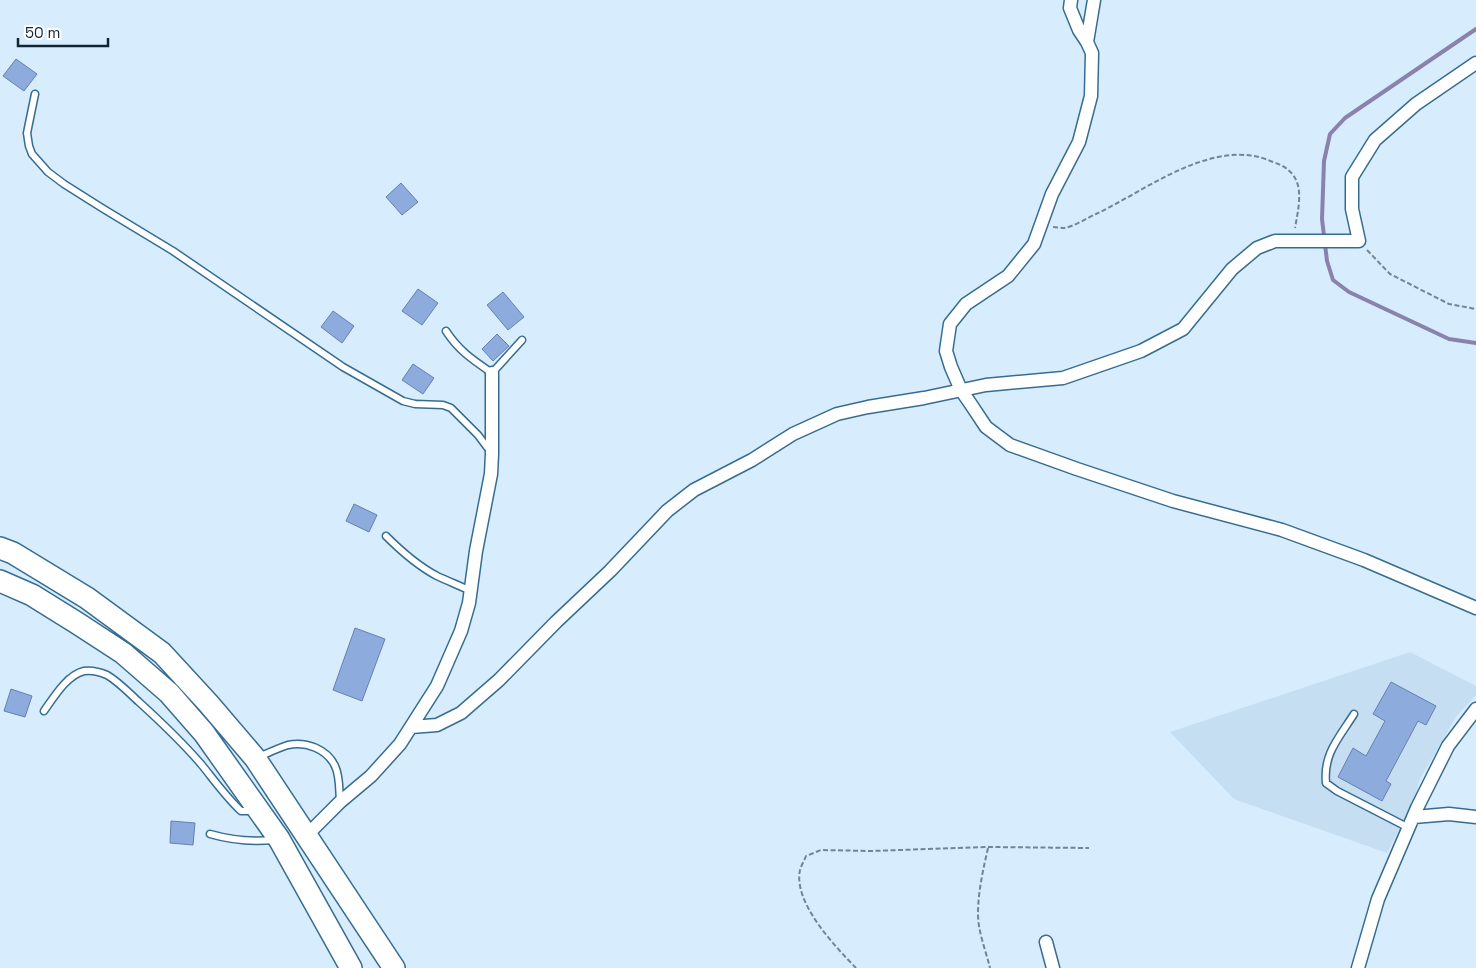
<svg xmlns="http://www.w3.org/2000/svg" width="1476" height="968" font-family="'Space Grotesk',sans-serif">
	<rect width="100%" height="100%" fill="#d7edfe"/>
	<!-- built -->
	<path fill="#c6def1" d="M1410,652L1476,686V695L1456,717L1419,781L1415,800L1387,853L1234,799L1170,732Z"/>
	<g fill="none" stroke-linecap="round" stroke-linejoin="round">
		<!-- stream -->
		<path stroke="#8a82ad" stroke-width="4" d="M1476,29L1345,118L1330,134L1324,161L1322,219L1327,261L1333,280L1349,292L1449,339L1476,343"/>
	</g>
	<!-- building -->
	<path fill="#8eabde" stroke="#6580b1" d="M16,59L37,74L24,91L3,76Z
		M401,183L418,202L402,215L386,197Z
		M418,289L438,303L422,325L402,311Z
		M503,292L524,317L508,330L487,305Z
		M333,311L354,326L342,343L321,327Z
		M497,334L509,346L493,361L482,349Z
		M413,364L434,378L423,394L402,380Z
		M354,504L377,515L369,532L346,521Z
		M355,628L385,639L362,701L333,690Z
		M1391,682L1436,706L1426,725L1418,721L1386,781L1391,784L1382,801L1338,777L1353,748L1366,756L1385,721L1373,714Z
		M11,689L32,696L25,717L4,711Z
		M171,821L195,823L193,845L170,843Z"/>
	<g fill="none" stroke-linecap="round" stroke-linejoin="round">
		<!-- service casing -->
		<g stroke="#376c91" stroke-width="9">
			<path id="service" d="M35,94L27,133L29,146L32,154L48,172L64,184L102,208L173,251L343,367L403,401L415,404L443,405L451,408L478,435L490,451
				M446,331C459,351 473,360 492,373L522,340
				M386,536C402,552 418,566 437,576C448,581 460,586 471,591
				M44,711C54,697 67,675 84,671C92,670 100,672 107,675C119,682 129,693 139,702C161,722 182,742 201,764C214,780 226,797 241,811H249L253,809
				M1354,714C1339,738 1323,754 1326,783L1337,791L1409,828
				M259,757C268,753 278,748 288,745C306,741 327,749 335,766C340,776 339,790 340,801
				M210,834C231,840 252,842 273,840"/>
		</g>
		<!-- minor casing -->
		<g stroke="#376c91" stroke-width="15">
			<path id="minor" d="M1071,0L1070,8L1079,30L1087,42L1092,53L1091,96L1079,142L1052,194L1034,244L1008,276L966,304L950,324L946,351L951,367L961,390L970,403L986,427L1010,445L1077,469L1173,501L1282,530L1364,560L1476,608
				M1087,42L1094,0
				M411,727L437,725L461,713L499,680L556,622L610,571L667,511L694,490L752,460L793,434L837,414L868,407L924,398L986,385L1063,378L1141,351L1183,329L1232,269L1257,248L1275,241H1359L1352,209V177L1375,140L1416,104L1476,63
				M1414,817L1449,814L1476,817
				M307,835L340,802L371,776L400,744L437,686L461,631L469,603L476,551L491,474L492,454V373
				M1046,942L1053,968
				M1358,968L1378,899L1417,808L1448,746L1476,709"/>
		</g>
		<!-- trunk casing -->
		<g stroke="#376c91" stroke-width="24">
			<path id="trunk" d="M0,548L13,553L87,598L162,653L208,703L255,758L394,968
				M0,581L32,595L77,623L123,653L169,693L204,733L279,839L351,968"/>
		</g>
		<!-- path -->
		<path stroke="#708696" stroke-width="2" stroke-dasharray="5 2.5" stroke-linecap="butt" d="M1053,227C1057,227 1061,228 1064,228C1073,227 1087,218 1096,214C1143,192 1203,144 1259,157C1263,158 1268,160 1273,162C1307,173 1300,200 1295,228
			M1367,250L1390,274L1449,304L1476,309
			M988,848C983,870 978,892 978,914C978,932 986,951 990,968
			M856,968C835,946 793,903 800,870C801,866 804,861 806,856L821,850L870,851L988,847L1089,848"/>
		<!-- service -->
		<use href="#service" stroke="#fff" stroke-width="6"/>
		<!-- minor -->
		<use href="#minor" stroke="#fff" stroke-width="12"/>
		<!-- trunk -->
		<use href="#trunk" stroke="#fff" stroke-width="21"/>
	</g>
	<!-- scale -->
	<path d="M18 38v8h90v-8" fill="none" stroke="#102635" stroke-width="2.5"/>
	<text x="25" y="38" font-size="15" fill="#102635" stroke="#ffffff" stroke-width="4" paint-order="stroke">50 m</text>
</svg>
